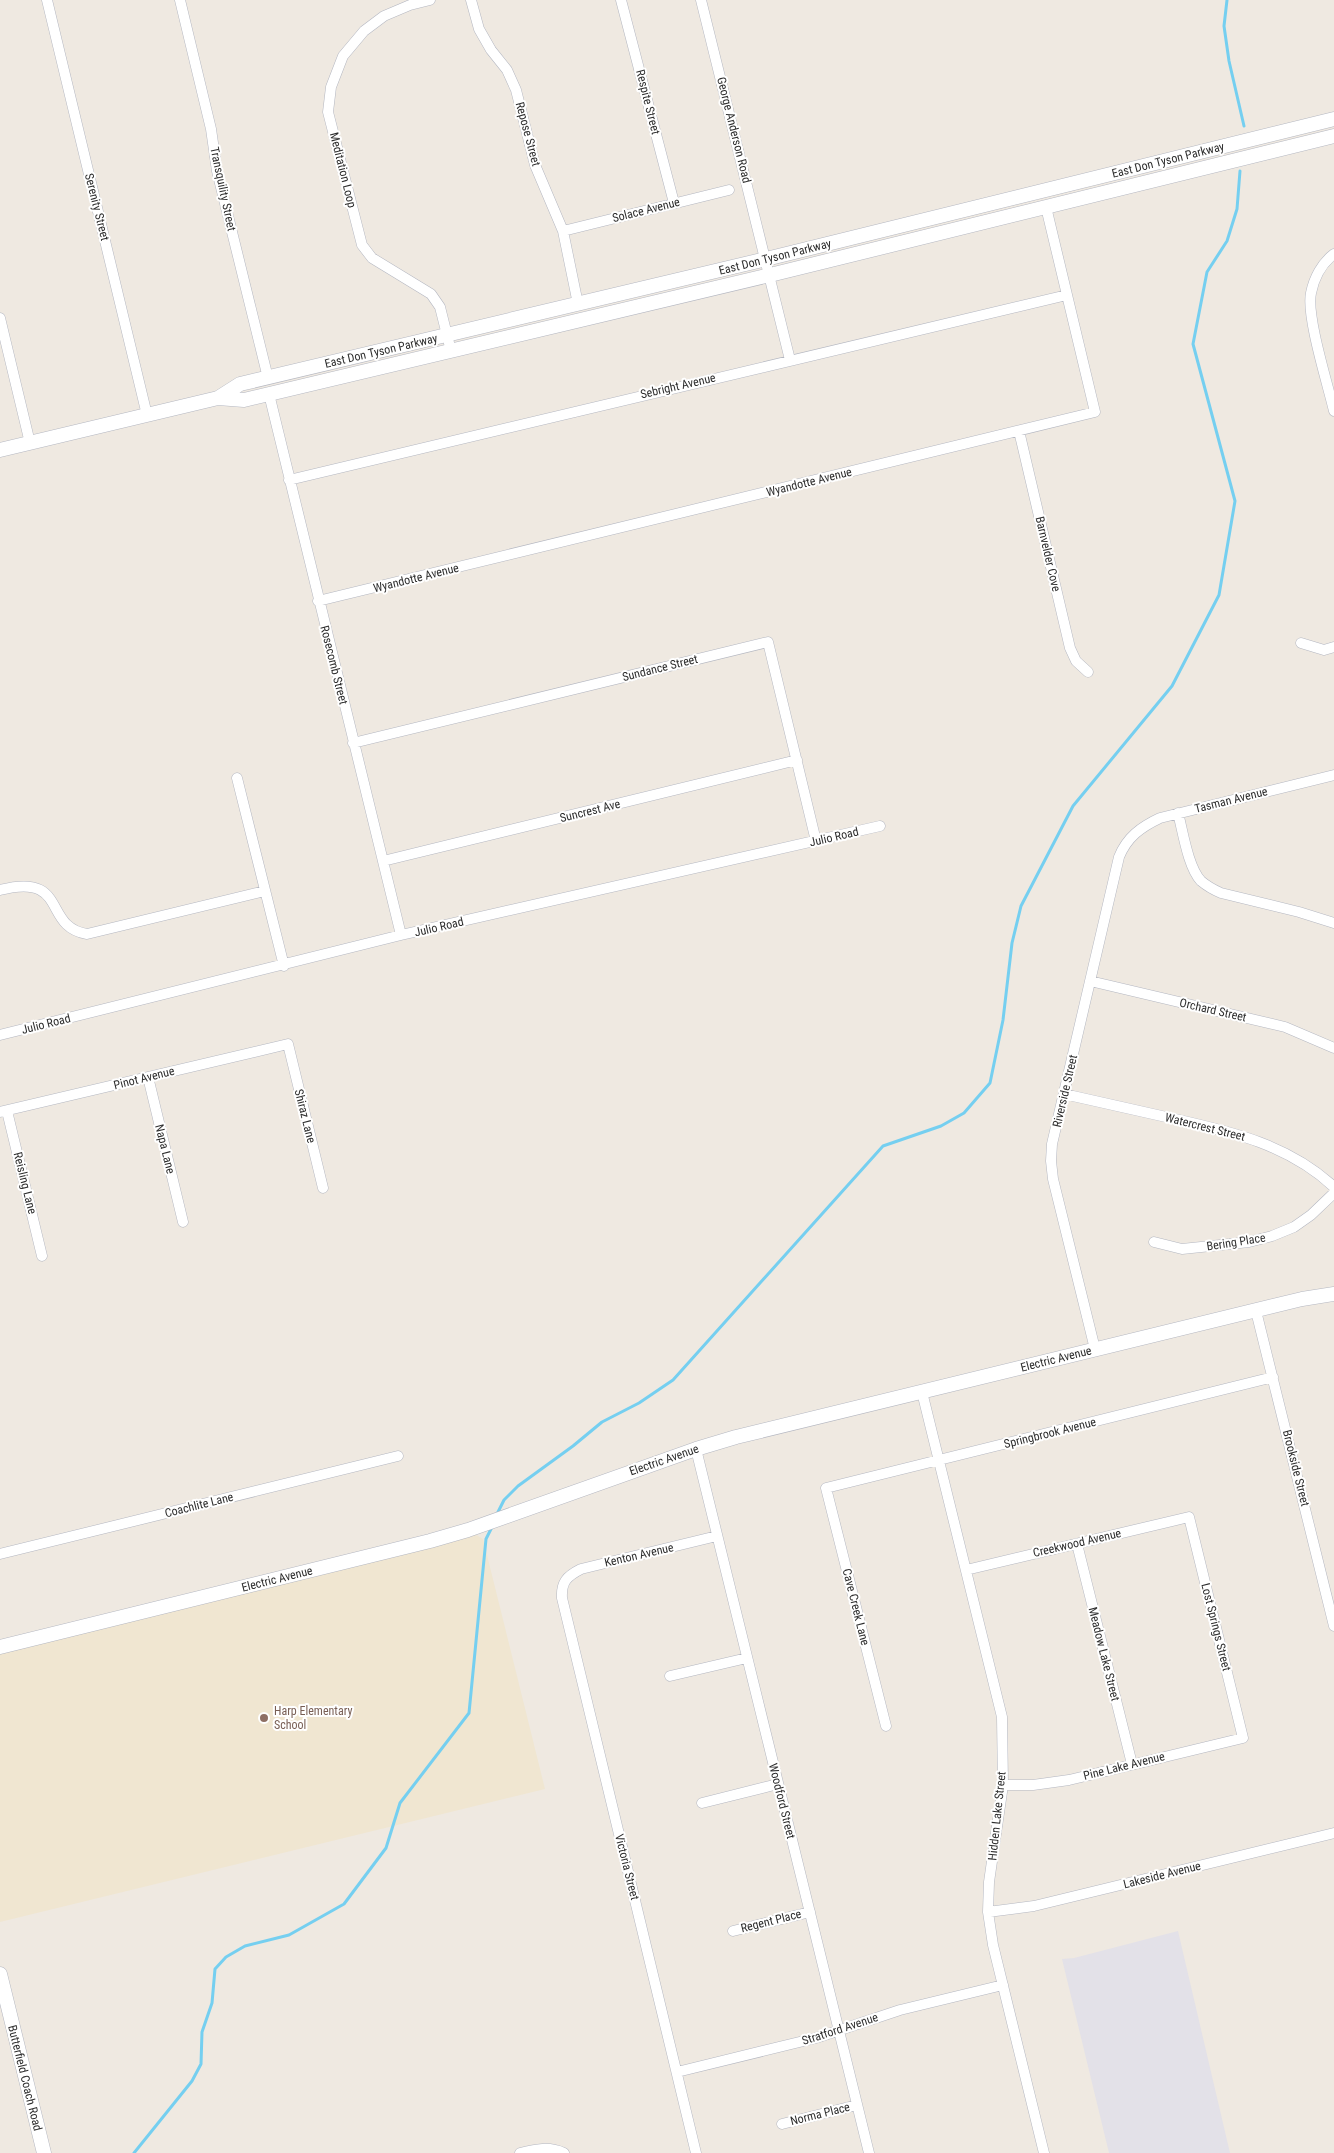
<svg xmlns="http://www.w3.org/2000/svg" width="1334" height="2153" font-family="'Roboto Condensed',sans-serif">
	<rect width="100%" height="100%" fill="#efe9e1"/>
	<!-- industrial -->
	<path fill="#e3e1e8" d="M1178,1931L1230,2153H1109L1062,1959L1074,1958Z"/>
	<!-- education -->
	<path fill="#f0e6d1" d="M468,1530L483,1539L545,1789L0,1922V1647Z"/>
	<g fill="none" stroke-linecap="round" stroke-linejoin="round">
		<!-- stream -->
		<path stroke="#75cff0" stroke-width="3" d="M1227,0L1224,26L1229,61L1244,126
			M497,1514L504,1500L518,1486L573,1446L602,1422L639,1403L673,1380L883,1146L941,1126L964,1113L990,1083L1003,1020L1012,943L1021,906L1073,806L1172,686L1219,595L1235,501L1193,344L1207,272L1227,241L1237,209L1240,171
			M134,2153L192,2081L201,2064L202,2032L212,2003L215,1969L226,1957L245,1946L289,1935L344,1904L386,1848L400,1803L469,1713L486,1539L492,1527"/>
		<!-- street casing -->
		<g stroke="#b4b7c1" stroke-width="11">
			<path id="street" d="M47,0L147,415
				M180,0L211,129L217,171L268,378
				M430,0L410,5L384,16L364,31L343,56L331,87L328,112L362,245L372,258L431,294L440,307L451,351
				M471,0L479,29L491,50L507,70L516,90L535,165L563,231L578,304
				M621,0L674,203
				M701,0L790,360
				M563,231L729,190
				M1334,254C1322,263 1314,278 1311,293C1306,316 1328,385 1334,411
				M0,318L30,443
				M269,394L401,935
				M1019,431L1070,648L1076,661L1088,672
				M289,480L1067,295
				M318,601L1095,412L1046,207
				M1301,643L1324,650L1334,647
				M353,743L768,642L816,841
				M237,778L284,966
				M1178,813C1183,832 1188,867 1201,881C1207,886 1214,890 1221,893L1299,912L1334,923
				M383,861L797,760
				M0,890C69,872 42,927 87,934L265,891
				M1090,981L1285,1027L1334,1048
				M0,1035L401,935L880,826
				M148,1077L183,1222
				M1064,1094C1101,1102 1138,1111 1175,1119C1233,1132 1289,1145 1334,1187
				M7,1111L42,1256
				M0,1112L288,1044L323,1188
				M1154,1242L1182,1249L1249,1242L1272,1236L1294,1227L1311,1215L1334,1193
				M1256,1311L1334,1626
				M1095,1349L1053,1179L1051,1161L1052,1144L1119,857C1127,837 1141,827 1160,818L1334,775
				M922,1392L1002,1717L1003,1785L989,1882L988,1912L993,1945L1044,2153
				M696,1449L869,2153
				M1077,1544L1132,1764
				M0,1554L398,1456
				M966,1570L1189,1517L1243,1738L1069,1780L1033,1785H1003
				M670,1676L747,1658
				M886,1726L826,1488L1273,1377
				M702,1803L778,1784
				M988,1912L1034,1906L1334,1833
				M733,1931L810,1912
				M677,2072L816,2038L900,2010L1003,1985
				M782,2124L857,2105
				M520,2153C536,2149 549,2146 564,2153
				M696,2153L562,1598C561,1582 567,1576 581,1569L717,1536"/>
		</g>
		<!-- secondary casing -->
		<g stroke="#b4b7c1" stroke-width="15">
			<path id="secondary" d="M218,398L244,400L770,275L1334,136
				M0,450L218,398L240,384L766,259L1334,119
				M0,1647L430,1541L468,1530L696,1449L736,1437L1302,1299L1334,1294
				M0,1974L44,2153"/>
		</g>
		<!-- street -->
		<use href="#street" stroke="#fff" stroke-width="10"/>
		<!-- secondary -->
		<use href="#secondary" stroke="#fff" stroke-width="14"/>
	</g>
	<!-- markers -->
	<circle fill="#8d6e63" stroke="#fff" stroke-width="2" cx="264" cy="1718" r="5"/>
	<g text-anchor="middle" stroke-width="4" stroke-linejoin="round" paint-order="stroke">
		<!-- street labels -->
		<g font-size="12" fill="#2e2e2e" stroke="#fff">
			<text transform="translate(648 102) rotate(76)" y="4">Respite Street</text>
			<text transform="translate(734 130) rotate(76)" y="4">George Anderson Road</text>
			<text transform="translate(528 134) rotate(75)" y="4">Repose Street</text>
			<text transform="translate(1168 160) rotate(-14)" y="4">East Don Tyson Parkway</text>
			<text transform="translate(343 170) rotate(76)" y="4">Meditation Loop</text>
			<text transform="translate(223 189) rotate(78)" y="4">Transquility Street</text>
			<text transform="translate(97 207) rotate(76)" y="4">Serenity Street</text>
			<text transform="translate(646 210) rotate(-14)" y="4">Solace Avenue</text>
			<text transform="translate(775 257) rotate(-14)" y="4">East Don Tyson Parkway</text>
			<text transform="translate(381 351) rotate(-13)" y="4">East Don Tyson Parkway</text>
			<text transform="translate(678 386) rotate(-13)" y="4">Sebright Avenue</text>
			<text transform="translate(809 482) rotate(-14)" y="4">Wyandotte Avenue</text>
			<text transform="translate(1048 554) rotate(77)" y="4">Barnvelder Cove</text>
			<text transform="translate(416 578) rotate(-14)" y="4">Wyandotte Avenue</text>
			<text transform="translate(334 665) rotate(76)" y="4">Rosecomb Street</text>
			<text transform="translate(660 668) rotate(-14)" y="4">Sundance Street</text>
			<text transform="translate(1231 800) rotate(-14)" y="4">Tasman Avenue</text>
			<text transform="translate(590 811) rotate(-14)" y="4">Suncrest Ave</text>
			<text transform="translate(834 837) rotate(-13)" y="4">Julio Road</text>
			<text transform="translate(439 927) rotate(-13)" y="4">Julio Road</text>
			<text transform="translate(1213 1010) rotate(13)" y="4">Orchard Street</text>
			<text transform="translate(46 1024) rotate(-14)" y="4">Julio Road</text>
			<text transform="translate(144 1078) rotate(-14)" y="4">Pinot Avenue</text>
			<text transform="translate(1065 1091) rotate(-77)" y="4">Riverside Street</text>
			<text transform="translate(305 1116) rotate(76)" y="4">Shiraz Lane</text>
			<text transform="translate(1205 1127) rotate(14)" y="4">Watercrest Street</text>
			<text transform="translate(165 1149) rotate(76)" y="4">Napa Lane</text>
			<text transform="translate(25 1183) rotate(76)" y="4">Reisling Lane</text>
			<text transform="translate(1236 1242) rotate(-9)" y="4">Bering Place</text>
			<text transform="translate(1056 1359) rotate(-14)" y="4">Electric Avenue</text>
			<text transform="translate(1050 1433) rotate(-14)" y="4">Springbrook Avenue</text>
			<text transform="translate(664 1460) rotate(-19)" y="4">Electric Avenue</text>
			<text transform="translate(1296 1468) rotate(76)" y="4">Brookside Street</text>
			<text transform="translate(199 1505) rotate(-14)" y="4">Coachlite Lane</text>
			<text transform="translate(1077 1543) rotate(-13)" y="4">Creekwood Avenue</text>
			<text transform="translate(639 1555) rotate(-13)" y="4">Kenton Avenue</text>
			<text transform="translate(277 1579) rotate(-14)" y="4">Electric Avenue</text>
			<text transform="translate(856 1607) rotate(76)" y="4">Cave Creek Lane</text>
			<text transform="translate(1216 1627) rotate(76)" y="4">Lost Springs Street</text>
			<text transform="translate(1104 1654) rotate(76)" y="4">Meadow Lake Street</text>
			<text transform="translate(1124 1766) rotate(-14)" y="4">Pine Lake Avenue</text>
			<text transform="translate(782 1801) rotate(76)" y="4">Woodford Street</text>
			<text transform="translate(997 1816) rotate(-84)" y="4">Hidden Lake Street</text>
			<text transform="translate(627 1867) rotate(76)" y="4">Victoria Street</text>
			<text transform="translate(1162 1875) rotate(-14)" y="4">Lakeside Avenue</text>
			<text transform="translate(771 1921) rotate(-14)" y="4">Regent Place</text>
			<text transform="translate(840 2029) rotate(-18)" y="4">Stratford Avenue</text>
			<text transform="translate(25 2078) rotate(76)" y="4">Butterfield Coach Road</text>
			<text transform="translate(820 2114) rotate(-14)" y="4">Norma Place</text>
		</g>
		<!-- education labels -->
		<g font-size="12" fill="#785e54" stroke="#fff" text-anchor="start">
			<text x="274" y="1715">Harp Elementary<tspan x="274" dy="14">School</tspan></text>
		</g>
	</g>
</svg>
